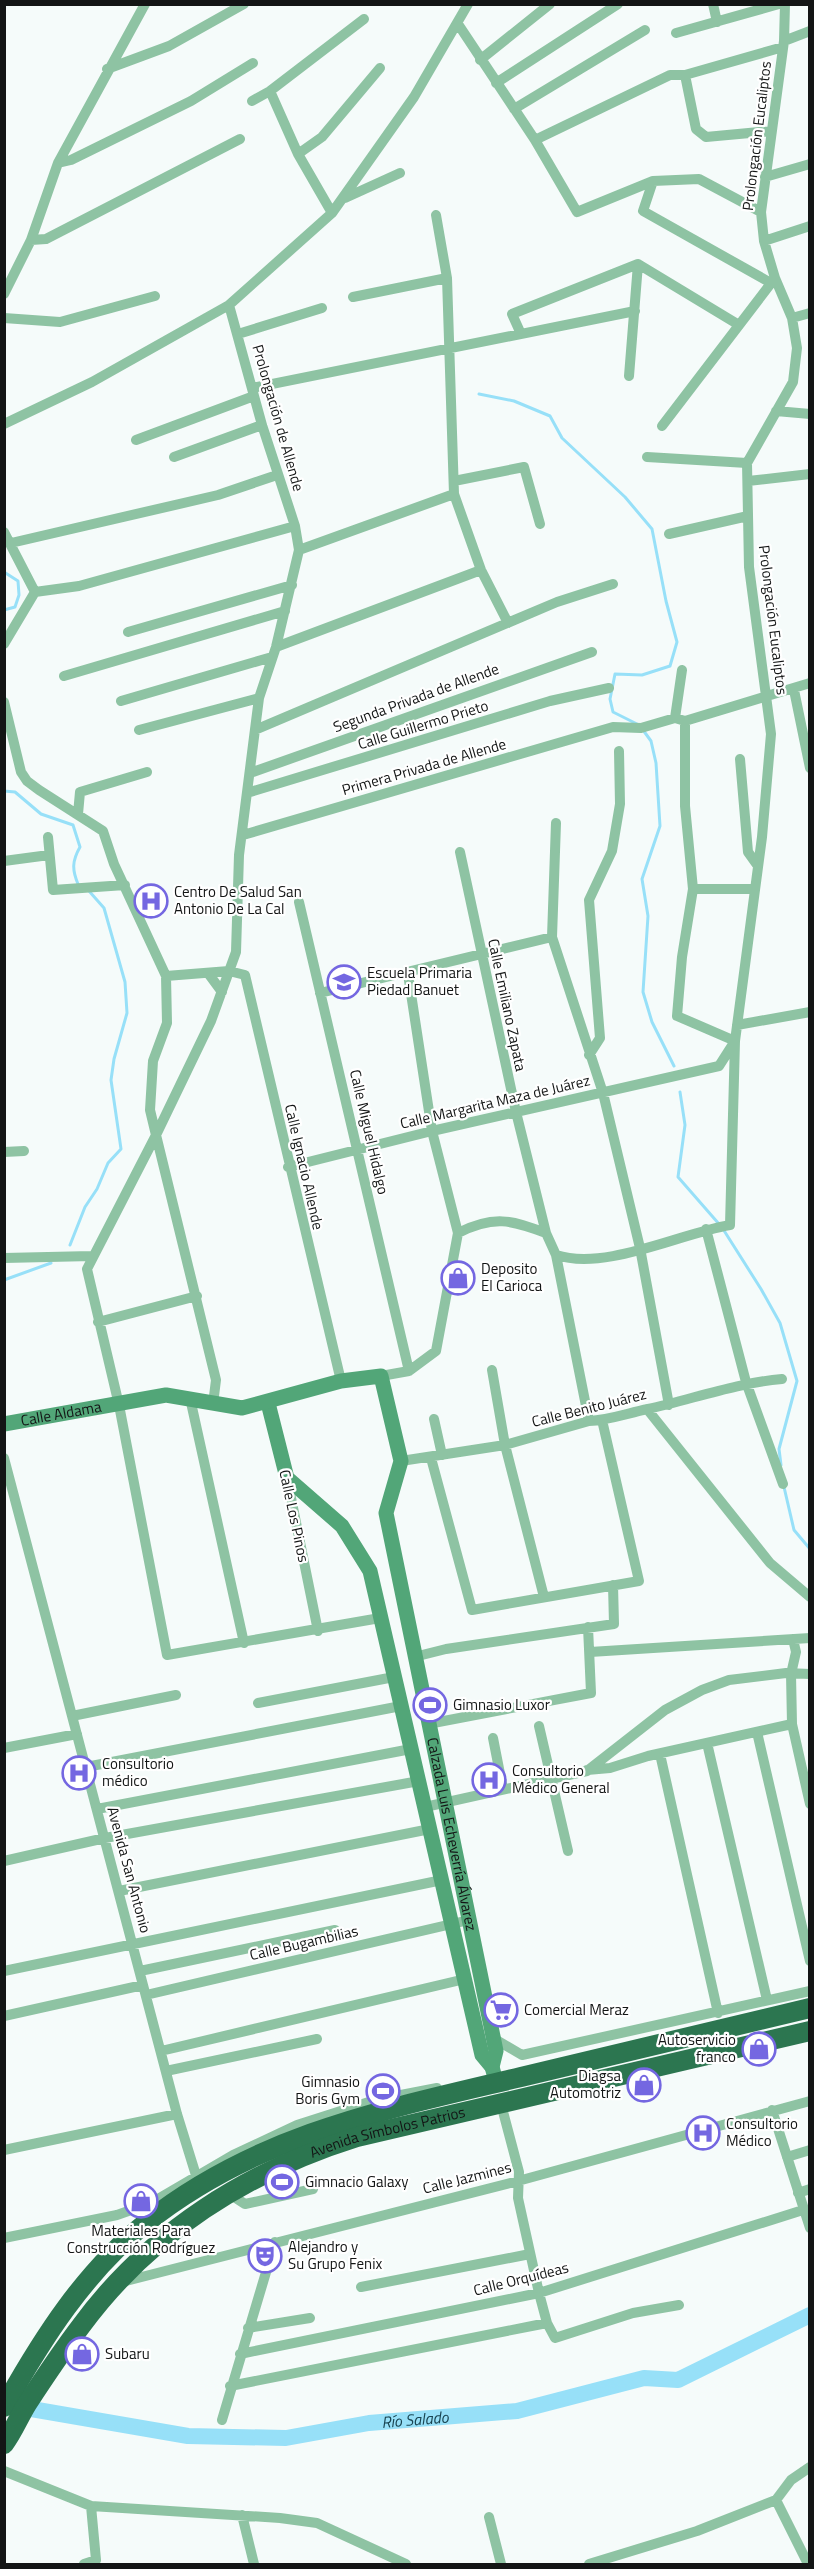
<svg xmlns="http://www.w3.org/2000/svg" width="814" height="2569" font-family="'Titillium Web',sans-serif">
	<rect width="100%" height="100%" fill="#f5fbfa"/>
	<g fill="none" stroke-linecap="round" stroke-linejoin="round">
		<!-- stream -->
		<path stroke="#97e0f8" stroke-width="3" d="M479,394L514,401L550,416L562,438L625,497L652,529L666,601L677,642L670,666L642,675L615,674L610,699L613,712L639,725
			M4,572L18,581L19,595L15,607L4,610
			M643,730L651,741L656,763L660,826L642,879L648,916L643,992L652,1022L674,1066
			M4,791L15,792L41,814L73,825L80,847C72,861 72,870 78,884
			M680,1092L685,1125L678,1177L719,1224
			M723,1229L761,1289L780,1323L797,1381L779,1449L781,1465
			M70,1245L85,1207L97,1189L108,1163L121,1149L111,1080L114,1059L127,1013L125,982L104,908L89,891
			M4,1280L51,1263
			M784,1487L794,1530L810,1549"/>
		<!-- river -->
		<path stroke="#97e0f8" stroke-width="16" id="s1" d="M14,2406L188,2436L286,2438L369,2423L517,2411L644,2378L678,2380L810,2315"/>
		<!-- street -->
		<path stroke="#8ec3a3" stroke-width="10" d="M713,4L717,22
			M458,24L535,140L577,212L653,181L699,179L761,212
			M676,33L779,4
			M784,41L810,31
			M480,60L550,4
			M107,69L169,46L244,4
			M685,75L783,47
			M496,83L618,4
			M270,91L298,154L332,213
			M252,101L270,91L364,19
			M514,109L645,30
			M535,140L670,75H685L696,129L706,137L771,131
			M298,154L322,137L380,68
			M58,163L71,160L191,101L253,63
			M765,177L810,164
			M653,181L643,211L771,283
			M345,198L400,173
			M436,215L447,278L454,494L481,570L508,623
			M31,240L46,239L240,139
			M764,241L810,226
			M638,264L739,325
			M4,294L31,240L58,163L145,4
			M353,297L447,278
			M4,318L60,322L155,296
			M792,318L810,313
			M238,334L322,308
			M521,334L512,314L638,264
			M629,376L638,264
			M252,388L635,311
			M776,411L810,414
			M4,424L92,382L229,305L332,213L414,97L468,4
			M662,426L775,278
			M136,440L254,396
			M174,457L262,425
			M647,457L747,463
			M454,481L524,467L540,524
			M748,481L810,474
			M4,532L35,592L4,644
			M669,534L748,516
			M11,543L218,495L277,475
			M299,550L454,494
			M35,592L79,586L295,526
			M128,632L292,585
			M276,647L481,570
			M64,676L285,611
			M794,690L810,768
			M121,701L272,657
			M4,702L21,772L27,781L39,790L103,831L114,864L166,976L167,1023L153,1061L150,1110L156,1135L87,1269L119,1405L167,1655L380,1618
			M675,718L682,670
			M139,730L259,698
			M255,730L557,602L613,584
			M740,759L748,852L758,866
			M250,773L592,652
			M247,793L550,701L609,688
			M78,814L80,792L147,772
			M556,823L552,937L603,1093L640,1248L669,1405
			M243,835L613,727L641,728L675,718L685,721L810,683
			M48,837L53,890L125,885
			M460,852L516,1112L546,1233
			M4,861L49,855
			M693,889H755
			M299,902L409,1371
			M208,973L222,992
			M408,974L432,1131L458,1233
			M166,976L229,971L245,975L341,1381
			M320,993L552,937
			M737,1025L810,1012
			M589,1055L600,1038L589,900L612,851L620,804L619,751
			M4,1152L24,1151
			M288,1167L432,1131L719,1066L735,1041L762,837L771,734L749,567L747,463L793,382L797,348L792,318L775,278L764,241L761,212L784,41L785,4
			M706,1229L746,1382L783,1484
			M556,1255L589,1421
			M4,1258L92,1256
			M98,1322L197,1296
			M492,1370L505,1445L544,1597
			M381,1376L409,1371L436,1351L458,1233C494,1215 511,1220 546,1233L556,1255C606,1271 678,1234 730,1225L735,1041L677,1016L682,957L693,889L685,806V721
			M190,1398L244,1643
			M213,1404L216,1380L156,1135L211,1021L236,952L239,855L259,698L276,647L299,550L295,526L262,425L229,305
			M647,1409L770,1563L810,1597
			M434,1419L442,1455
			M4,1458L177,2114L199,2185
			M431,1458L472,1610L639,1581L602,1420
			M401,1461L505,1445L589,1421C609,1420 628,1413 648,1409C693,1399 736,1383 782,1379
			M287,1478L318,1631
			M793,1639L796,1652L791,1674L792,1724L810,1804
			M590,1652L810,1638
			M414,1657L446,1649L614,1624L613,1585
			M258,1703L394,1677
			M72,1716L176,1695
			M428,1724L591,1693L588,1627
			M539,1726L568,1851
			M757,1732L810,1961
			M493,1738L503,1789
			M707,1743L767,2000
			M4,1748L77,1734
			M660,1754L718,2013
			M86,1767L401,1706
			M587,1770L610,1768L648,1756L792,1724
			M425,1807L587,1771L665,1710L702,1690L729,1680L786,1673L810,1674
			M97,1809L411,1749
			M4,1861L105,1838L419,1781
			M119,1891L430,1829
			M4,1971L442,1880
			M140,1971L335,1930
			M146,1995L469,1920
			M4,2016L143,1985
			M493,2038L522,2055L810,1991
			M161,2051L465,1979
			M166,2071L317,2039
			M501,2104L519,2172L518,2198L539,2293L547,2323L555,2338L633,2313L679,2305
			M772,2110L810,2228
			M298,2129L297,2125L375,2100L437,2088
			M4,2150L177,2114
			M787,2157L810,2150
			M228,2193L245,2204L313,2189
			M798,2193L810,2189
			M4,2238L117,2215L151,2203L233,2155L297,2125
			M122,2282L518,2181L810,2101
			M361,2287L530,2254
			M248,2328L310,2318
			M240,2354L539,2293L803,2210
			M230,2386L547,2323
			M222,2420L275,2242
			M4,2471L91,2506L280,2518L317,2523L406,2564
			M776,2500L808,2564
			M242,2515L254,2564
			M489,2517L501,2564
			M84,2564L96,2560L91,2506
			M589,2564L697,2531L776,2500L791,2480L810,2467"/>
		<!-- secondary -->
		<g stroke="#52a678" stroke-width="15">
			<path d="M268,1403L287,1478L342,1526L370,1571L482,2055L492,2067L494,2074"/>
			<path id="s2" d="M4,1424L166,1395L242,1408L341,1381L381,1376L401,1461L386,1513L496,2051L492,2067"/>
		</g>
		<!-- highway -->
		<g stroke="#2c7650" stroke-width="20">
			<path d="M4,2407C42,2339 85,2271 147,2222C258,2134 387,2109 521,2077C617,2054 713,2031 810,2008"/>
			<path id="s3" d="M4,2444C13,2432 19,2417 27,2404C44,2378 62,2351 81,2326C150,2232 248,2171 357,2137L810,2031"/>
		</g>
	</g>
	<!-- icons -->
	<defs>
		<g id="hospital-ring" transform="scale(1.725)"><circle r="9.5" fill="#fff" stroke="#7467e1" stroke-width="1.5"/><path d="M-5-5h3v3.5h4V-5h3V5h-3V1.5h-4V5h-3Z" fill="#7467e1"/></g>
		<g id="school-ring" transform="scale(1.725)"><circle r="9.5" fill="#fff" stroke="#7467e1" stroke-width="1.5"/><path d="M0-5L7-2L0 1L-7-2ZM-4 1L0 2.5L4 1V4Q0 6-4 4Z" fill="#7467e1"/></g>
		<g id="shop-ring" transform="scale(1.725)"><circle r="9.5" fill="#fff" stroke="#7467e1" stroke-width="1.5"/><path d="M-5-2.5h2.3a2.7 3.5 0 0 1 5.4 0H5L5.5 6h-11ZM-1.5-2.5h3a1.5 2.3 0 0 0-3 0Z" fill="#7467e1"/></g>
		<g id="stadium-ring" transform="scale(1.725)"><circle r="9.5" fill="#fff" stroke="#7467e1" stroke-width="1.5"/><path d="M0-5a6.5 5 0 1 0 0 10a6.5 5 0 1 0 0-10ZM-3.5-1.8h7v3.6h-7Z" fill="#7467e1"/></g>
		<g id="supermarket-ring" transform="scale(1.725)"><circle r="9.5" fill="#fff" stroke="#7467e1" stroke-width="1.5"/><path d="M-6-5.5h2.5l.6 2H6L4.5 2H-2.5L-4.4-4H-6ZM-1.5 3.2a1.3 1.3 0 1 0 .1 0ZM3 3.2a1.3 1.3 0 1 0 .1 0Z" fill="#7467e1"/></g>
		<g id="theatre-ring" transform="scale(1.725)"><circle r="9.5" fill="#fff" stroke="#7467e1" stroke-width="1.5"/><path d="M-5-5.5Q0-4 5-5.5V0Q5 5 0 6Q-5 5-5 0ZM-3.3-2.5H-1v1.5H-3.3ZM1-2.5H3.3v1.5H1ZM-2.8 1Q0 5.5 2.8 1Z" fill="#7467e1"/></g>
	</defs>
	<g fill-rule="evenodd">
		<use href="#hospital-ring" x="151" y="901"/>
		<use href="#school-ring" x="344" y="982"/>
		<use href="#shop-ring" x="458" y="1278"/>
		<use href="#stadium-ring" x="430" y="1705"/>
		<use href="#hospital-ring" x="79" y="1773"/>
		<use href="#hospital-ring" x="489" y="1780"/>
		<use href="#supermarket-ring" x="501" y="2010"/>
		<use href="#shop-ring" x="759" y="2049"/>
		<use href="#shop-ring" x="644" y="2085"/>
		<use href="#stadium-ring" x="383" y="2091"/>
		<use href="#hospital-ring" x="703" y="2133"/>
		<use href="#stadium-ring" x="282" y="2182"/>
		<use href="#shop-ring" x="141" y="2201"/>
		<use href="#theatre-ring" x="265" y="2256"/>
		<use href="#shop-ring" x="82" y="2354"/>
	</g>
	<g text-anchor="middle" stroke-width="4.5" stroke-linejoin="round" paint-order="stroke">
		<!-- street labels -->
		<g font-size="15" fill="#131515" stroke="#fff">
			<text transform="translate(757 136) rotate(-83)" y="5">Prolongación Eucaliptos</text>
			<text transform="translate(278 418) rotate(74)" y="5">Prolongación de Allende</text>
			<text transform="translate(773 620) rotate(83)" y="5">Prolongación Eucaliptos</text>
			<text transform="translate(416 698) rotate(-20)" y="5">Segunda Privada de Allende</text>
			<text transform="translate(423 725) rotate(-17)" y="5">Calle Guillermo Prieto</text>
			<text transform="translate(424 767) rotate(-16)" y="5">Primera Privada de Allende</text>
			<text transform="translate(507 1005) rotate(78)" y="5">Calle Emiliano Zapata</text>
			<text transform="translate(495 1102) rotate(-13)" y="5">Calle Margarita Maza de Juárez</text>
			<text transform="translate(369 1132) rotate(77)" y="5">Calle Miguel Hidalgo</text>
			<text transform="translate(304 1167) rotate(77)" y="5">Calle Ignacio Allende</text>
			<text transform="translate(589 1408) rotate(-14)" y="5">Calle Benito Juárez</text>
			<text dy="5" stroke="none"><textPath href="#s2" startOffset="58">Calle Aldama</textPath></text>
			<text transform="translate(294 1516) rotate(78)" y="5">Calle Los Pinos</text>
			<text dy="5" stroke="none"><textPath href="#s2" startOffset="854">Calzada Luis Echeverría Álvarez</textPath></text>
			<text transform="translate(129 1870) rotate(75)" y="5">Avenida San Antonio</text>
			<text transform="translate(304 1943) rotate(-13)" y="5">Calle Bugambilias</text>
			<text dy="5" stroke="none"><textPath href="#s3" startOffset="512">Avenida Símbolos Patrios</textPath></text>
			<text transform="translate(467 2178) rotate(-14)" y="5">Calle Jazmines</text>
			<text transform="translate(521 2279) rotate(-14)" y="5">Calle Orquídeas</text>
		</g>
		<!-- poi labels -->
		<g font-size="15" fill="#131515" stroke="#fff" text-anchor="start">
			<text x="174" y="897">Centro De Salud San<tspan x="174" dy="17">Antonio De La Cal</tspan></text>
			<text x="367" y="978">Escuela Primaria<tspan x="367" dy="17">Piedad Banuet</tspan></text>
			<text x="481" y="1274">Deposito<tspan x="481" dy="17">El Carioca</tspan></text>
			<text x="453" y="1710">Gimnasio Luxor</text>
			<text x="102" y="1769">Consultorio<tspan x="102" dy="17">médico</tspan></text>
			<text x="512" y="1776">Consultorio<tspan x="512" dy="17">Médico General</tspan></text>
			<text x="524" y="2015">Comercial Meraz</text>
			<text x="736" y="2045" text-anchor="end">Autoservicio<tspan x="736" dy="17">franco</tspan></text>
			<text x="621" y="2081" text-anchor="end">Diagsa<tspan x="621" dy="17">Automotriz</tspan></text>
			<text x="360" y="2087" text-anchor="end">Gimnasio<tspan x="360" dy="17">Boris Gym</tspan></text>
			<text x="726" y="2129">Consultorio<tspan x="726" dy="17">Médico</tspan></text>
			<text x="305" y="2187">Gimnacio Galaxy</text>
			<text x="141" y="2236" text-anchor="middle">Materiales Para<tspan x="141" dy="17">Construcción Rodríguez</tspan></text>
			<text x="288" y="2252">Alejandro y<tspan x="288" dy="17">Su Grupo Fenix</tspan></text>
			<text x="105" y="2359">Subaru</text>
		</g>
		<!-- water labels -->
		<g font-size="16" font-style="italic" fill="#194451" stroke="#fff">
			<text dy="6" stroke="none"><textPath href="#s1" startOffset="405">Río Salado</textPath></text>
		</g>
	</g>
	<!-- border -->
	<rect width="814" height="2569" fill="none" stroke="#131515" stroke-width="12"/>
</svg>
